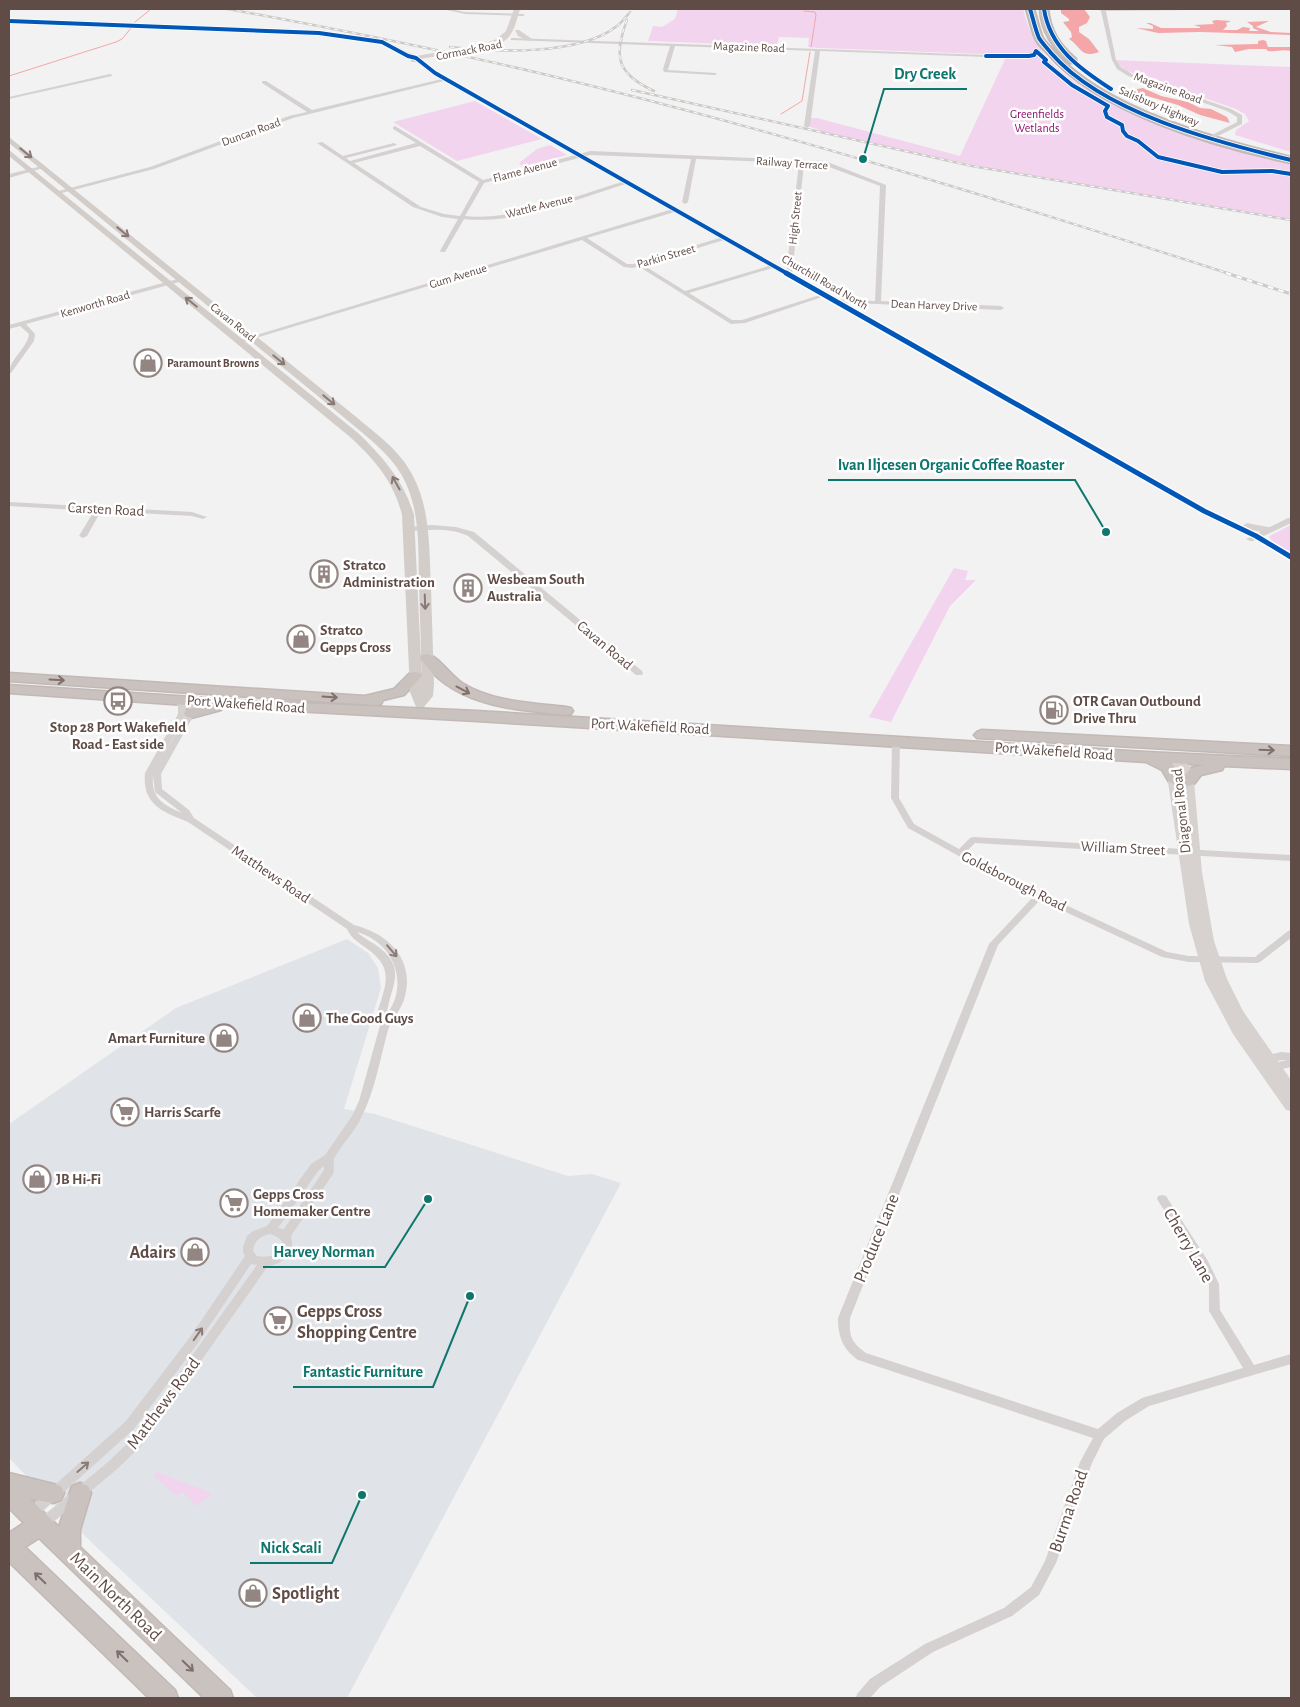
<svg xmlns="http://www.w3.org/2000/svg" width="1300" height="1707" font-family="'Alegreya Sans',sans-serif">
	<rect width="100%" height="100%" fill="#f2f2f2"/>
	<!-- commercial -->
	<path fill="#e0e3e7" d="M347,939L368,953L378,968L381,988L344,1109L375,1114L568,1176L592,1174L621,1183L347,1698H257L89,1540L9,1458V1124L176,1008Z"/>
	<!-- green -->
	<path fill="#f3d4ef" d="M678,9H1023C1028,28 1035,44 1048,59C1066,80 1094,93 1118,105C1174,131 1231,150 1291,163V220L1011,173L821,132L817,129L807,126L808,118H817L960,156L1007,55L819,48L808,47L809,38L779,37L777,46L648,41L653,26L662,27L675,19Z
		M1114,60L1291,67V152L1235,135L1236,130L1249,121L1245,114L1236,109L1127,71Z
		M475,101L542,139L457,161L393,122Z
		M550,145L567,155L523,167L519,163L537,149Z
		M1291,525V554L1274,544L1269,537L1271,535Z
		M954,568L968,571L965,580H976L950,606L891,722L869,717Z
		M156,1472L212,1493L197,1506L182,1492L176,1496L154,1476Z"/>
	<!-- water -->
	<path fill="#f4a6a8" d="M1061,9H1084L1090,17L1087,23L1079,27V32L1089,39L1099,52C1080,59 1081,46 1069,39L1072,37L1071,32L1063,22L1069,21V19L1061,13Z
		M1216,20L1231,21L1226,23L1227,26L1223,30H1237L1243,27L1250,28L1249,31H1259L1253,28V26L1247,22L1269,21L1256,27L1271,32L1291,33V35L1200,32L1158,33L1136,28L1153,29V26L1146,23H1150L1161,28H1200V27L1194,25L1214,24L1212,21Z
		M1263,40L1266,41L1268,47H1291V51C1282,49 1277,52 1268,51L1266,49H1249L1235,52L1232,47L1215,45L1258,44V41Z
		M1143,88L1161,96L1188,102L1200,108L1211,109L1227,117L1230,123L1200,115L1178,105L1137,93V89Z"/>
	<g fill="none" stroke-linecap="round" stroke-linejoin="round">
		<!-- stream -->
		<path stroke="#f4a6a8" stroke-width="1" d="M804,11L815,12L816,15L811,47
			M135,22L151,9
			M9,76L116,42L122,39L132,27
			M781,114L802,101L810,52"/>
		<!-- highway casing -->
		<g stroke="#c2b9b6" stroke-width="3">
			<path id="highway" d="M1026,9H1034C1037,18 1039,29 1043,38C1046,43 1052,48 1056,53C1105,109 1220,140 1291,157V163C1215,147 1098,113 1047,53C1043,49 1037,44 1035,38C1031,29 1029,18 1026,9Z
				M1040,9H1048C1050,31 1060,45 1076,59V63H1070C1053,48 1041,32 1040,9Z
				M427,654C438,656 451,676 462,683C492,702 531,703 566,707L571,708L573,711L571,714L566,715C512,709 454,707 420,658L422,655Z
				M415,672L420,673L422,676L404,695L383,700L381,704L376,705L9,681V673L365,696L394,689L410,673Z
				M9,685L253,701L477,711L1146,752L1291,759V769L1224,766L1222,770L1201,775L1194,784L1188,786L1181,782L1175,784L1169,782L1162,770L1146,762L477,721L223,707L221,710L191,718L186,716L184,713L186,710L201,706L9,693ZM1172,763L1204,765L1191,768L1182,778Z
				M982,730L1291,746V756L977,738L974,735L977,732Z
				M9,1473L61,1486L64,1493L61,1500L53,1503L30,1499L59,1527L72,1486L80,1483L88,1486L91,1493L80,1530V1547L230,1690L233,1698H204L39,1538L25,1547L175,1690L178,1698H149L9,1562V1533L24,1523L9,1508Z"/>
		</g>
		<!-- street -->
		<path fill="#d5d1d0" fill-rule="evenodd" d="M442,9H450L465,12L523,14L525,15L523,16L465,14Z
			M1097,9H1192L1190,10L1106,11L1116,60L1121,67L1132,74L1231,109L1242,115V124L1212,139H1208V137L1237,122V117L1227,111L1128,76L1117,69L1112,60L1101,11Z
			M513,38L986,55L988,56L986,57L820,51L810,126L807,128L804,126L815,51L675,46L668,70L716,73V75H714L664,72L663,69L670,46L511,40V38Z
			M110,74L112,75V76L9,99V97Z
			M446,78H448V80L293,118L154,169L58,194L55,192L150,167L289,116L307,112L262,83V81H266L312,110Z
			M395,126L483,180L590,151L825,161L886,185L881,301L1001,306L1004,308L1001,310L835,302L834,301L837,299L875,301L880,186L824,165L804,164L792,274L789,276L786,274L799,163L696,159L688,202L685,204L682,202L691,159L590,155L484,183L465,216C513,221 579,195 625,181H629V183C580,198 515,225 464,219L445,252H441L440,251L458,219L442,217L413,207L317,143L322,142L343,156L394,143L397,145L346,158L350,161L416,143L393,129V127ZM420,146L479,182L460,216L444,214L421,207L354,163Z
			M42,166L47,167L9,178V174Z
			M676,208L678,209V211L587,238L627,264H633L723,237H727V239L643,265L685,291L772,265H776V267L689,293L732,320H742L823,294L828,295L745,323L731,324L638,266L633,268L624,267L582,240L242,342L237,341Z
			M181,278L183,279V281L26,324L35,334L34,341L11,373L9,374C9,359 27,349 29,334L20,326L9,329V325Z
			M9,502L192,512L207,517L203,519L192,516L101,511L87,536L83,538L79,536L94,511L9,506Z
			M1288,518H1291V523L1253,541H1250L1246,539Z
			M432,525L456,527L474,532L642,671L643,673L642,675H636L468,536C449,527 429,530 409,531L405,529L409,527Z
			M174,697H180L186,706V714L153,773L187,713L191,700L195,698L199,700L195,713L161,774L162,789L189,810L194,818L354,925C390,934 416,961 404,1000C400,1011 392,1019 388,1030C380,1059 375,1091 361,1118C356,1129 347,1139 340,1149C338,1152 335,1156 334,1159C333,1164 335,1169 333,1174L291,1236C296,1253 283,1264 268,1266L141,1446L116,1470L45,1529L41,1530L37,1529L35,1525L37,1521L108,1462L133,1438L257,1265L251,1264L198,1343L134,1429L35,1518L31,1519L27,1518L25,1514L27,1510L126,1421L190,1337L245,1256L243,1252V1247L247,1236L253,1231L267,1226L311,1164L325,1155L352,1116L359,1101L381,1022L377,1013C386,984 395,968 366,948C358,942 351,938 347,929L188,822C163,812 142,805 145,773L178,714V706L173,699ZM153,776L155,792L182,813C163,805 151,798 153,776ZM357,932C393,942 410,983 387,1014C389,988 408,971 380,948C373,942 364,939 357,932ZM324,1166V1170L284,1229L278,1228L319,1170ZM270,1234C295,1241 278,1261 257,1256L253,1251C254,1241 260,1236 270,1234Z
			M896,737L900,740L899,798L914,824L959,849L970,838L973,837L1291,855V861L975,843L966,852L1042,894L1167,952L1189,956L1255,957L1288,931L1291,930V938L1260,962L1257,963L1189,962L1162,957L1040,900L998,945L850,1318C849,1336 851,1342 866,1353L1098,1429L1117,1413L1142,1398L1243,1368L1209,1311V1284L1200,1267L1157,1199L1158,1196L1162,1195L1166,1196L1208,1261L1219,1284L1220,1310L1254,1365L1291,1354V1364L1149,1406L1125,1421L1104,1439L1092,1463L1056,1563L1039,1595L1012,1616L933,1652L880,1687L870,1698H856L857,1694L870,1679L925,1644L1004,1608L1031,1587L1045,1561L1080,1462L1093,1438L858,1360C843,1349 838,1337 838,1318L989,944L1033,897L908,828L891,798L892,740Z
			M1281,1052L1291,1053V1067L1269,1072L1266,1071L1264,1068L1266,1065L1287,1060C1278,1059 1269,1065 1261,1063L1259,1060L1261,1057Z"/>
		<!-- secondary -->
		<path fill="#d7d2d0" fill-rule="evenodd" d="M514,9H520C517,18 515,30 508,38C494,52 442,54 421,59L437,72L1208,509L1242,526L1247,523L1273,528L1274,530L1269,533L1251,530L1291,553V560L1252,538L1200,513L433,74L416,62H411V59L380,44L319,35L9,23V19L319,31L384,41L416,56L480,45L497,39L506,31Z
			M515,30H519L532,39L529,41L518,36Z
			M1177,754C1188,758 1191,771 1194,781L1202,872L1214,941L1227,979L1243,1011L1291,1080V1111L1286,1110L1233,1034L1205,981L1189,924L1168,782L1169,765L1173,755Z"/>
		<!-- primary -->
		<path fill="#d3cdca" fill-rule="evenodd" d="M9,137L355,416C376,434 400,450 413,476C431,511 429,550 431,588C432,620 433,652 434,684L433,696L424,707H416L410,692L402,515C394,482 375,460 350,437L9,156V150L358,433C383,457 404,481 414,515L422,681C421,650 420,618 419,586C418,548 421,508 401,474C388,452 367,437 347,420L9,143Z"/>
		<!-- highway -->
		<use href="#highway" fill="#cac2bf" fill-rule="evenodd"/>
		<!-- rail-far1 casing -->
		<g stroke="#cdcac8" stroke-width="2.5">
			<path id="rail-far1" d="M228,9C332,28 436,49 539,73C773,129 1002,200 1230,274
				M627,20C613,57 617,74 654,91
				M450,47C496,52 579,56 617,26C622,22 626,17 630,12
				M632,90L972,166L1291,220"/>
		</g>
		<!-- rail casing -->
		<g stroke="#cdcac8" stroke-width="3">
			<path id="rail" d="M1226,273L1291,294"/>
		</g>
		<!-- rail-far1 -->
		<use href="#rail-far1" stroke="#fff" stroke-width="1" stroke-dasharray="4.5" stroke-linecap="butt"/>
		<!-- rail -->
		<use href="#rail" stroke="#fff" stroke-width="2" stroke-dasharray="5.5" stroke-linecap="butt"/>
		<!-- cycleway-far1 casing -->
		<g stroke="#fff" stroke-width="5.5">
			<path id="cycleway-far1" d="M1030,9C1033,18 1035,29 1039,38C1042,43 1047,48 1051,53C1103,113 1216,142 1291,160
				M1044,9C1050,48 1080,69 1111,89
				M9,21L319,33L382,42L408,56L416,58L435,73L788,274
				M986,56H1029L1034,55L1036,51L1046,60L1044,62L1072,85L1108,106L1105,111L1107,117L1122,125L1123,131L1127,136L1138,141L1158,157L1222,172L1272,171L1291,174"/>
		</g>
		<!-- cycleway casing -->
		<g stroke="#fff" stroke-width="8">
			<path id="cycleway" d="M786,273L1204,511L1256,536L1291,557"/>
		</g>
		<!-- cycleway-far1 -->
		<use href="#cycleway-far1" stroke="#0057b8" stroke-width="4"/>
		<!-- cycleway -->
		<use href="#cycleway" stroke="#0057b8" stroke-width="5"/>
	</g>
	<!-- one-way arrows -->
	<defs><path id="oneway-shaft" d="M-6 0H5M1.5-3L5.5 0L1.5 3" fill="none" stroke-width="1.6" stroke-linecap="round" stroke-linejoin="round" transform="scale(1.25)"/></defs>
	<g stroke="#887974">
		<use href="#oneway-shaft" transform="translate(26 153) rotate(39)"/>
		<use href="#oneway-shaft" transform="translate(123 232) rotate(39)"/>
		<use href="#oneway-shaft" transform="translate(191 302) rotate(-141)"/>
		<use href="#oneway-shaft" transform="translate(279 360) rotate(39)"/>
		<use href="#oneway-shaft" transform="translate(329 400) rotate(39)"/>
		<use href="#oneway-shaft" transform="translate(396 483) rotate(-119)"/>
		<use href="#oneway-shaft" transform="translate(425 602) rotate(88)"/>
	</g>
	<g stroke="#806f6a">
		<use href="#oneway-shaft" transform="translate(57 680) rotate(3)"/>
		<use href="#oneway-shaft" transform="translate(463 690) rotate(28)"/>
		<use href="#oneway-shaft" transform="translate(330 697) rotate(4)"/>
		<use href="#oneway-shaft" transform="translate(1267 750) rotate(2)"/>
		<use href="#oneway-shaft" transform="translate(40 1578) rotate(-136)"/>
		<use href="#oneway-shaft" transform="translate(122 1656) rotate(-136)"/>
		<use href="#oneway-shaft" transform="translate(188 1666) rotate(44)"/>
	</g>
	<g stroke="#897b76">
		<use href="#oneway-shaft" transform="translate(392 951) rotate(49)"/>
		<use href="#oneway-shaft" transform="translate(198 1334) rotate(-55)"/>
		<use href="#oneway-shaft" transform="translate(83 1467) rotate(-41)"/>
	</g>
	<!-- icons -->
	<defs>
		<g id="shop-ring" transform="scale(1.4375)"><circle r="9.5" fill="#fff" stroke="#938682" stroke-width="1.5"/><path d="M-5-2.5h2.3a2.7 3.5 0 0 1 5.4 0H5L5.5 6h-11ZM-1.5-2.5h3a1.5 2.3 0 0 0-3 0Z" fill="#938682"/></g>
		<g id="building-ring" transform="scale(1.4375)"><circle r="9.5" fill="#fff" stroke="#938682" stroke-width="1.5"/><path d="M-4-6H4V6H1V3H-1V6H-4ZM-2.5-4.3h1.7v1.8h-1.7ZM.8-4.3h1.7v1.8H.8ZM-2.5-1h1.7V.8h-1.7ZM.8-1h1.7V.8H.8Z" fill="#938682"/></g>
		<g id="bus-ring" transform="scale(1.4375)"><circle r="9.5" fill="#fff" stroke="#938682" stroke-width="1.5"/><path d="M-5-6H5V4H4V6H2V4H-2V6H-4V4H-5ZM-3.5-4V0h7V-4ZM-3.5 1.2v1.5H-2V1.2ZM2 1.2v1.5H3.5V1.2Z" fill="#938682"/></g>
		<g id="fuel-ring" transform="scale(1.4375)"><circle r="9.5" fill="#fff" stroke="#938682" stroke-width="1.5"/><path d="M-5.5-6h7V0h2V4h1.3V-2.5L3-4.5l.8-.8L6-3V5H2.5V1h-1V6h-7ZM-4.2-4.7v3.2H.2V-4.7Z" fill="#938682"/></g>
		<g id="supermarket-ring" transform="scale(1.4375)"><circle r="9.5" fill="#fff" stroke="#938682" stroke-width="1.5"/><path d="M-6-5.5h2.5l.6 2H6L4.5 2H-2.5L-4.4-4H-6ZM-1.5 3.2a1.3 1.3 0 1 0 .1 0ZM3 3.2a1.3 1.3 0 1 0 .1 0Z" fill="#938682"/></g>
	</defs>
	<g fill-rule="evenodd">
		<use href="#shop-ring" x="148" y="363"/>
		<use href="#building-ring" x="324" y="574"/>
		<use href="#building-ring" x="468" y="588"/>
		<use href="#shop-ring" x="301" y="639"/>
		<use href="#bus-ring" x="118" y="701"/>
		<use href="#fuel-ring" x="1054" y="710"/>
		<use href="#shop-ring" x="307" y="1018"/>
		<use href="#shop-ring" x="224" y="1038"/>
		<use href="#supermarket-ring" x="125" y="1112"/>
		<use href="#shop-ring" x="37" y="1179"/>
		<use href="#supermarket-ring" x="234" y="1203"/>
		<use href="#shop-ring" x="195" y="1252"/>
		<use href="#supermarket-ring" x="278" y="1321"/>
		<use href="#shop-ring" x="253" y="1593"/>
	</g>
	<g text-anchor="middle" stroke-width="5" stroke-linejoin="round" paint-order="stroke">
		<!-- far-street labels -->
		<g font-size="12" fill="#604c46" stroke="#fff">
			<text transform="translate(749 47) rotate(2)" y="4">Magazine Road</text>
			<text transform="translate(469 50) rotate(-11)" y="4">Cormack Road</text>
			<text transform="translate(1168 88) rotate(20)" y="4">Magazine Road</text>
			<text transform="translate(1159 106) rotate(23)" y="4">Salisbury Highway</text>
			<text transform="translate(251 132) rotate(-20)" y="4">Duncan Road</text>
			<text transform="translate(792 163) rotate(4)" y="4">Railway Terrace</text>
			<text transform="translate(525 170) rotate(-15)" y="4">Flame Avenue</text>
			<text transform="translate(539 206) rotate(-14)" y="4">Wattle Avenue</text>
			<text transform="translate(795 218) rotate(-84)" y="4">High Street</text>
			<text transform="translate(666 256) rotate(-16)" y="4">Parkin Street</text>
			<text transform="translate(458 276) rotate(-17)" y="4">Gum Avenue</text>
			<text transform="translate(825 282) rotate(30)" y="4">Churchill Road North</text>
			<text transform="translate(95 304) rotate(-16)" y="4">Kenworth Road</text>
			<text transform="translate(934 305) rotate(2)" y="4">Dean Harvey Drive</text>
			<text transform="translate(233 322) rotate(39)" y="4">Cavan Road</text>
		</g>
		<!-- far-park labels -->
		<g font-size="12" fill="#8b0e6b" stroke="#fff">
			<text x="1037" y="118">Greenfields<tspan x="1037" dy="14">Wetlands</tspan></text>
		</g>
		<!-- far-poi labels -->
		<g font-size="12" font-weight="bold" fill="#604c46" stroke="#fff" text-anchor="start">
			<text x="167" y="367">Paramount Browns</text>
		</g>
		<!-- street labels -->
		<g font-size="15" fill="#604c46" stroke="#fff">
			<text transform="translate(106 509) rotate(3)" y="5">Carsten Road</text>
			<text transform="translate(605 645) rotate(40)" y="5">Cavan Road</text>
			<text transform="translate(246 704) rotate(4)" y="5">Port Wakefield Road</text>
			<text transform="translate(650 726) rotate(3)" y="5">Port Wakefield Road</text>
			<text transform="translate(1054 751) rotate(4)" y="5">Port Wakefield Road</text>
			<text transform="translate(1181 811) rotate(-96)" y="5">Diagonal Road</text>
			<text transform="translate(1123 848) rotate(3)" y="5">William Street</text>
			<text transform="translate(271 874) rotate(34)" y="5">Matthews Road</text>
			<text transform="translate(1014 881) rotate(27)" y="5">Goldsborough Road</text>
		</g>
		<!-- poi labels -->
		<g font-size="15" font-weight="bold" fill="#604c46" stroke="#fff" text-anchor="start">
			<text x="343" y="570">Stratco<tspan x="343" dy="17">Administration</tspan></text>
			<text x="487" y="584">Wesbeam South<tspan x="487" dy="17">Australia</tspan></text>
			<text x="320" y="635">Stratco<tspan x="320" dy="17">Gepps Cross</tspan></text>
			<text x="1073" y="706">OTR Cavan Outbound<tspan x="1073" dy="17">Drive Thru</tspan></text>
			<text x="118" y="732" text-anchor="middle">Stop 28 Port Wakefield<tspan x="118" dy="17">Road - East side</tspan></text>
			<text x="326" y="1023">The Good Guys</text>
			<text x="205" y="1043" text-anchor="end">Amart Furniture</text>
			<text x="144" y="1117">Harris Scarfe</text>
			<text x="56" y="1184">JB Hi-Fi</text>
			<text x="253" y="1199">Gepps Cross<tspan x="253" dy="17">Homemaker Centre</tspan></text>
		</g>
		<!-- near-street labels -->
		<g font-size="18" fill="#604c46" stroke="#fff">
			<text transform="translate(876 1238) rotate(-68)" y="6">Produce Lane</text>
			<text transform="translate(1189 1245) rotate(60)" y="6">Cherry Lane</text>
			<text transform="translate(163 1403) rotate(-53)" y="6">Matthews Road</text>
			<text transform="translate(1068 1511) rotate(-71)" y="6">Burma Road</text>
			<text transform="translate(116 1596) rotate(44)" y="6">Main North Road</text>
		</g>
		<!-- near-poi labels -->
		<g font-size="18" font-weight="bold" fill="#604c46" stroke="#fff" text-anchor="start">
			<text x="176" y="1258" text-anchor="end">Adairs</text>
			<text x="297" y="1317">Gepps Cross<tspan x="297" dy="21">Shopping Centre</tspan></text>
			<text x="272" y="1599">Spotlight</text>
		</g>
	</g>
	<!-- callouts -->
	<path fill="none" stroke="#0f766e" stroke-width="2" d="M863 159L884 89H967M1106 532L1075 480H828M428 1199L385 1267H263M470 1296L433 1387H293M362 1495L332 1563H250"/>
	<g fill="#0f766e" stroke="#fff" stroke-width="2">
		<circle cx="863" cy="159" r="5"/>
		<circle cx="1106" cy="532" r="5"/>
		<circle cx="428" cy="1199" r="5"/>
		<circle cx="470" cy="1296" r="5"/>
		<circle cx="362" cy="1495" r="5"/>
	</g>
	<g font-size="16" text-anchor="middle" font-weight="bold" fill="#0f766e" stroke="#fff" stroke-width="5" stroke-linejoin="round" paint-order="stroke">
		<text x="925" y="79">Dry Creek</text>
		<text x="951" y="470">Ivan Iljcesen Organic Coffee Roaster</text>
		<text x="324" y="1257">Harvey Norman</text>
		<text x="363" y="1377">Fantastic Furniture</text>
		<text x="291" y="1553">Nick Scali</text>
	</g>
	<!-- border -->
	<rect width="1300" height="1707" fill="none" stroke="#604c46" stroke-width="20"/>
</svg>
